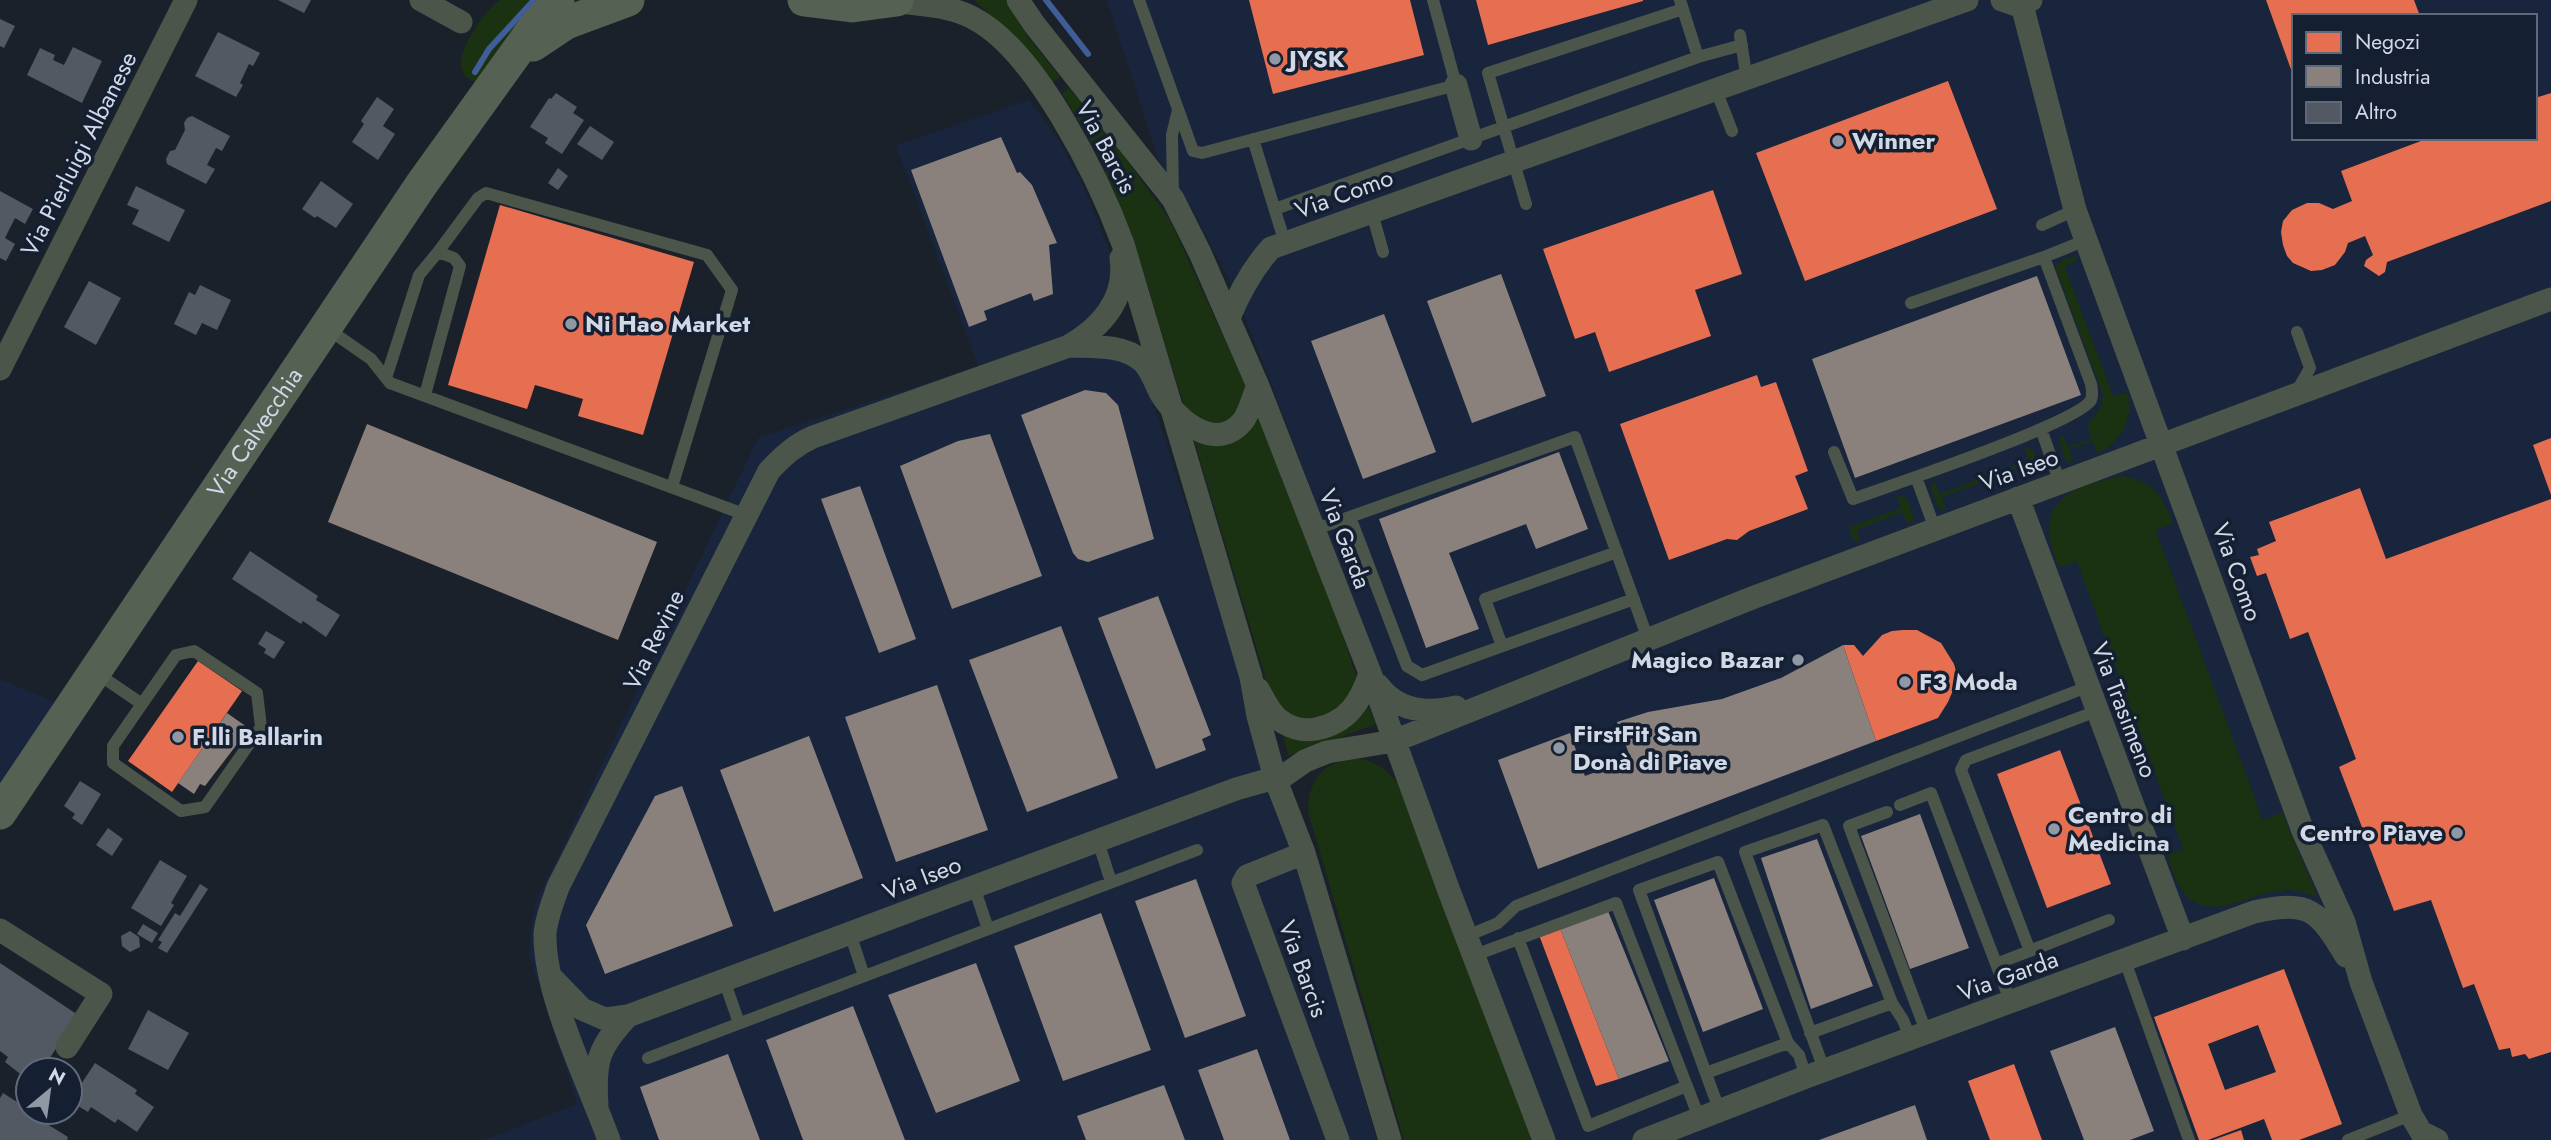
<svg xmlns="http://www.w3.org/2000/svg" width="2551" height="1140" font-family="Jost,sans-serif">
	<rect width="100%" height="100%" fill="#1b212b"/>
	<!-- built -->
	<path fill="#19253d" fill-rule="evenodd" d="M1107,0H2551V1140H1555L1456,879L1406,738L1263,363L1234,290L1191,207L1158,159ZM2294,16H2535V138H2294Z
		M1029,100L1061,144L1083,185L1112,257L1113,295L1081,333L1143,371L1241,678L1377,1140H484L577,1104L530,958V934L535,904L758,438L978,366L896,145Z
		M0,679L56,703L0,784Z"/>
	<!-- green -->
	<path fill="#1a3212" d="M500,0H550L478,85L464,75C463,71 461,67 461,63C461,45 485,10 500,0Z
		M974,0H1005L1027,36L1060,77L1052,83L1019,41Z
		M1069,88L1111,138L1170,220L1244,382L1325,581L1356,676L1353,695L1344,707L1312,722L1292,719L1279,708L1269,689L1132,234L1097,153L1062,93Z
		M2074,256L2078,260L2065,267L2113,396L2128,392C2133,420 2123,441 2097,454L2093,441L2069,449L2073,463L2066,461L2059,440L2063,435L2068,447L2092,439L2087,424C2097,416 2101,408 2103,395L2055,266L2061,261Z
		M2024,447L2033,450L2041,471L2035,477L2030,464L1942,497L1946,510L1939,509L1930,486L1935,482L1940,494L2028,460Z
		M2123,476C2156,483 2161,494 2173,523L2156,531L2263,820L2283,812C2292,842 2307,867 2317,897C2305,892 2292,889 2279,891C2245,894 2206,928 2179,886C2174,878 2171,865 2167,855L2183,849L2077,562L2059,567C2054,554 2047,538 2049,524C2054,490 2095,481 2123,476Z
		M1897,495L1907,498L1914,518L1908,525L1902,512L1857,530L1860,543L1853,539L1849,527L1901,508Z
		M1368,706L1376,724L1289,756L1283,736L1301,740L1356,721Z
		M1355,758C1376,761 1388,770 1401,787L1528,1123L1531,1140H1404L1308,811C1310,778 1321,764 1355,758Z"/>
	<!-- shops -->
	<path fill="#e76f51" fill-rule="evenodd" d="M1249,0H1410L1424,55L1273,94Z
		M1476,0H1643V1L1488,45Z
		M2266,0H2414L2420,16H2294L2293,75Z
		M1948,81L1997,209L1805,281L1756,153Z
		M2551,93V201L2387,262L2385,272L2379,276L2364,266L2366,260L2373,255L2365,236L2348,243L2345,252L2335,265L2322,270L2311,271L2293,263L2287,256L2283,245L2281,232L2283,221L2292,210L2307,203H2319L2333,209L2352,201L2341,171L2429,138H2535V98Z
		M1713,190L1742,274L1695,290L1711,336L1609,372L1595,332L1575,339L1543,249Z
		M500,205L694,262L643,435L578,416L583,399L535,385L527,409L448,385Z
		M1757,375L1761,387L1776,382L1808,471L1795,476L1808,509L1749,531L1737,540L1727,539L1669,560L1620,424Z
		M2551,438V495L2533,445Z
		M2360,488L2386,559L2551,499V1052L2529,1059L2525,1054L2512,1057L2510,1048L2499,1050L2474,984L2463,988L2431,900L2394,911L2339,767L2356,759L2308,632L2290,639L2266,573L2257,576L2250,557L2259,555L2257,549L2276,541L2269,522Z
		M1903,630H1917L1941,643L1954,664L1957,675L1954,688L1948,702L1938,718L1876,741L1843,645H1854L1863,656L1882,635L1892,631Z
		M198,661L242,691L172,792L128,761Z
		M2060,750L2111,884L2047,908L1997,774Z
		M1560,928L1619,1079L1596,1086L1539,935Z
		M2284,969L2342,1124L2299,1140H2272L2264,1119L2208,1140H2199L2154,1017ZM2258,1025L2276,1072L2225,1090L2208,1044Z
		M2014,1064L2042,1140H1990L1968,1081Z
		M2241,1130L2244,1140H2213Z"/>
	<!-- industry -->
	<path fill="#8a817c" d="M1001,137L1017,173L1020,172L1032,185L1057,243L1049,245L1053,294L1034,301L1031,293L984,311L987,320L969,327L911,170Z
		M1501,274L1546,396L1472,423L1427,301Z
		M2037,276L2081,395L1855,478L1812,359Z
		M1384,314L1436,452L1363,479L1311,341Z
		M1085,390L1106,393L1118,405L1154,539L1088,562L1078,559L1073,553L1021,415Z
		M367,424L657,542L618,640L328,522Z
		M990,434L1042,576L952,609L900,466L958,441Z
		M1559,452L1588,529L1536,549L1526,524L1449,553L1479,629L1426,648L1379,519Z
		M860,486L916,639L879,653L821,499Z
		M1158,596L1211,735L1202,739L1206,750L1156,769L1098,618Z
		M1061,626L1118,778L1027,812L969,660Z
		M1843,645L1876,741L1538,869L1498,760L1570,733L1585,776L1631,759L1617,722L1648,712L1722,699L1781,678Z
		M937,685L988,830L896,862L845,717Z
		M227,713L247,727L248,730L205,786L200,784L194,794L178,783Z
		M809,736L863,878L774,912L720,770Z
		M682,786L733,926L605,974L586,925L655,796Z
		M1920,814L1969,948L1910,969L1861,836Z
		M1817,839L1873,986L1811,1009L1761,858Z
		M1714,878L1763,1009L1703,1032L1654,900Z
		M1196,879L1246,1016L1185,1038L1135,901Z
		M1608,911L1669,1061L1619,1079L1560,928Z
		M1101,913L1151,1050L1063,1081L1014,946Z
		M976,963L1020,1081L936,1113L888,995Z
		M853,1006L905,1140H803L766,1040Z
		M2115,1027L2154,1131L2130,1140H2084L2050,1051Z
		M1257,1049L1290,1140H1224L1198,1070Z
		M728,1054L760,1140H659L640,1087Z
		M1164,1085L1185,1140H1086L1077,1116Z
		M1915,1105L1927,1140H1819Z"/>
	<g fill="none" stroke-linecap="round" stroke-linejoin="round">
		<!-- stream -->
		<path stroke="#3f5d96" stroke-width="6" d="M1046,0L1088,54
			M475,72L489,49L534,0"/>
	</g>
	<!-- building -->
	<path fill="#535962" d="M278,0H311L304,13Z
		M0,19L15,26L4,48L0,46Z
		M218,32L260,53L253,66L249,64L240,83L243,85L236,97L195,76Z
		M73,47L102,61L82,103L27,75L40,48L55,55L53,60L64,65Z
		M556,93L577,107L573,113L584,120L562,154L545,143L548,138L530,127L549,98L551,99Z
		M377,97L394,109L383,126L395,134L378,160L352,142L364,124L361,121Z
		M192,116L230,136L222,151L216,148L207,165L215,169L206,184L167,164L166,159L170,151L175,150L185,130L184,123L187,118Z
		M590,126L614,142L602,160L577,144Z
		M558,168L568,176L558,190L548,183Z
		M321,181L353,204L336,228L317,216L315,218L302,209Z
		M136,186L185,210L169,242L132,224L139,210L127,205Z
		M0,191L33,209L25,224L15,218L5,238L15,244L6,261L0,258Z
		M89,281L121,298L96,345L64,327Z
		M200,285L231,300L217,330L202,323L196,335L174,324L189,292L195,295Z
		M250,551L318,596L316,600L340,615L326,637L303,621L301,624L232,579Z
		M266,631L285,642L274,659L264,653L266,649L258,644Z
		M80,781L101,794L82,825L72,818L75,814L64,806Z
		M108,828L123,839L112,856L96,845Z
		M160,860L187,876L171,903L174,905L161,926L131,908Z
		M200,884L208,889L167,953L158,948L162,942L158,940L175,913L180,916Z
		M143,924L158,933L152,943L137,934Z
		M130,931L139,937L140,947L130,952L122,946L121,936Z
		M0,963L78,1015L42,1070H28V1080L5,1062L8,1057L0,1051Z
		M148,1010L189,1033L168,1070L128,1049Z
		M95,1063L137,1090L135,1094L154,1107L137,1132L118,1119L115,1123L91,1107L88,1112L70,1101Z
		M3,1093L28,1109V1112L40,1116L39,1119L68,1137L67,1140H0V1098Z"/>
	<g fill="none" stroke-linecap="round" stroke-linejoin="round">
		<!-- lane -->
		<path stroke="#4b554a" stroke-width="12" d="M1139,0L1193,151L1202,153L1456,85L1433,0
			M1680,0L1698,57
			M1740,35L1747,80
			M1716,90L1732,131
			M1253,139L1285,243
			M1173,196L1172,135L1178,110
			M1526,204L1488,73L1683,9
			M1275,209L1698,57L1742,45
			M1372,213L1383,252
			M2042,225L2075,210
			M438,252L478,198L486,193L707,255L732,290L672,487
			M1911,303L2044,257L2086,240
			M325,327L371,359L390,383L746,515
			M386,378L419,275L438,252L454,258L460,266L425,395
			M2297,391L2310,368L2297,332
			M2041,429L2060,483
			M1834,452L1853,499C1889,486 2078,423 2091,400C2093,395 2092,389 2091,384L2044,257
			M1916,477L1935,529
			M1350,517L1407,666L1422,675L1634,599
			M1313,530L1575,437L1648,639
			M1502,646L1485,599L1617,552
			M95,672L142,704L113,746V763L181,811L205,807L261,727L257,693L194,651L176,655L142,704
			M1900,805L1931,793L2011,1003
			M1887,812L1849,826L1927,1034
			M1098,841L1111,882
			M974,887L988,929
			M850,933L864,976
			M1467,936L1498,923L1516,906L2087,687
			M1518,938L1588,1126L1687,1086
			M2030,951L1961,770L1966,760L2097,711
			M1475,955L1616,903L1700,1120
			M2125,961L2189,1140
			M1996,964L2109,920
			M724,980L739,1023
			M1810,1033L1892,1003
			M648,1058L1197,850
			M1825,1072L1745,852L1823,825L1892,1003L1903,1020L1911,1040
			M1706,1073L1788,1043
			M1720,1112L1639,890L1718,862L1788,1043L1799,1055L1806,1077
			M2348,1140L2411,1115"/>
		<!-- street -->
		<path stroke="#4b554a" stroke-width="23" d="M421,0L461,22
			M1018,0L1034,24L1173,199L1200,253L1258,386L1370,673L1449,891L1544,1140
			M2002,0L2016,5L2031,0
			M895,1C921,6 950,5 973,18C1036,50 1099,179 1123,244L1251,677L1258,716L1275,778L1304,853L1390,1140
			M2022,5L2075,210L2086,240L2303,831L2344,922L2361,982L2411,1115L2421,1132L2437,1140
			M1456,85L1471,139
			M1229,318C1240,291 1252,269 1271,248L1967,0
			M1069,346C1093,347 1122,344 1142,361C1151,369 1155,383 1161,394C1177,420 1216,454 1243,421C1250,412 1253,396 1258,386
			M0,369L186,0
			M2018,498L2183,939
			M1378,685C1397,711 1426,714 1456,707
			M1258,689C1265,701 1271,716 1284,723C1294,729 1305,731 1316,729C1347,723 1361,702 1370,673
			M1304,853L1247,876L1243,883L1338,1140
			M0,930L101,994L67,1047
			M552,978L582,1009L605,1019L628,1016
			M597,1106C594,1061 598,1048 628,1016L1236,789L1285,775L1305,761L1327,752L1394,741L1752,598L2551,299
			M609,1140C588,1082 544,994 545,934C546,918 553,902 558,887L769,471C783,456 795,445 813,437L1069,346C1101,327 1127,299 1121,258
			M1644,1140L1806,1077L2254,912C2310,900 2318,910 2346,956"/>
		<!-- secondary -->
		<g stroke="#556153" stroke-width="33">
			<path d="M804,0L852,6L897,0"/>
			<path d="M533,45L566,23L628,0"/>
			<path id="s1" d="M0,813L421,185L531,32L558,0"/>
		</g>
	</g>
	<!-- markers -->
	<g fill="#9198a5" stroke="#141f32" stroke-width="2.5">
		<circle cx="1275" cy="59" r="7"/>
		<circle cx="1838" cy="141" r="7"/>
		<circle cx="571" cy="324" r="7"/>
		<circle cx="1798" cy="660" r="7"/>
		<circle cx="1905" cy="682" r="7"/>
		<circle cx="178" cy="737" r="7"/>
		<circle cx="1559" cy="748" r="7"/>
		<circle cx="2054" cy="829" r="7"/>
		<circle cx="2457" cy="833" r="7"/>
	</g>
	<g text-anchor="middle" stroke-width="7" stroke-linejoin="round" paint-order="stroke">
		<!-- poi labels -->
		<g font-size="24" font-weight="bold" fill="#d1d8e6" stroke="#141f32" text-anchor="start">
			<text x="1289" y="67">JYSK</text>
			<text x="1852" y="149">Winner</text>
			<text x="585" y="332">Ni Hao Market</text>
			<text x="1784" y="668" text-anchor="end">Magico Bazar</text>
			<text x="1919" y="690">F3 Moda</text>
			<text x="1573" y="742">FirstFit San<tspan x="1573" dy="28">Donà di Piave</tspan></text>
			<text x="192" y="745">F.lli Ballarin</text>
			<text x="2068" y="823">Centro di<tspan x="2068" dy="28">Medicina</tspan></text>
			<text x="2443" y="841" text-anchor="end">Centro Piave</text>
		</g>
		<!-- street labels -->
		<g font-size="24" fill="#d1d8e6" stroke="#141f32">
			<text transform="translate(1106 147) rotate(62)" y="8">Via Barcis</text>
			<text transform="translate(79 154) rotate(-63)" y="8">Via Pierluigi Albanese</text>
			<text transform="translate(1344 194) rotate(-20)" y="8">Via Como</text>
			<text dy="8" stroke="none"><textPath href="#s1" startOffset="458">Via Calvecchia</textPath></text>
			<text transform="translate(2019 470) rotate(-20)" y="8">Via Iseo</text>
			<text transform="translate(1345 539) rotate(69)" y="8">Via Garda</text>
			<text transform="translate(2237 572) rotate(70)" y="8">Via Como</text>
			<text transform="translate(654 640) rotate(-64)" y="8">Via Revine</text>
			<text transform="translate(2124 710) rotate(69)" y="8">Via Trasimeno</text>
			<text transform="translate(922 878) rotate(-21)" y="8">Via Iseo</text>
			<text transform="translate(1303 969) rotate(70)" y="8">Via Barcis</text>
			<text transform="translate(2008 976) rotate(-20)" y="8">Via Garda</text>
		</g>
	</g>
	<!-- legend -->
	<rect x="2292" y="14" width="245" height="126" fill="#141f32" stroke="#60697a" stroke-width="2"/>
	<rect x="2306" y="32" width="35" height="21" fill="#e76f51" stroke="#60697a" stroke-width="2"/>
	<text x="2355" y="49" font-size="21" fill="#d1d8e6">Negozi</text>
	<rect x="2306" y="66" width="35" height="21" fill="#8a817c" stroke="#60697a" stroke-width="2"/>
	<text x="2355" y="84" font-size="21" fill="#d1d8e6">Industria</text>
	<rect x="2306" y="102" width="35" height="21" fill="#535962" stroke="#60697a" stroke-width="2"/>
	<text x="2355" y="119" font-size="21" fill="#d1d8e6">Altro</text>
	<!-- north arrow -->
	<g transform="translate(49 1091) rotate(29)"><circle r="33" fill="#141f32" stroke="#60697a" stroke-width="2"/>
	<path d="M0-5L12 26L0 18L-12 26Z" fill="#9198a5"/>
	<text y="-10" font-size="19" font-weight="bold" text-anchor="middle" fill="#d1d8e6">N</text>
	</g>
</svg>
